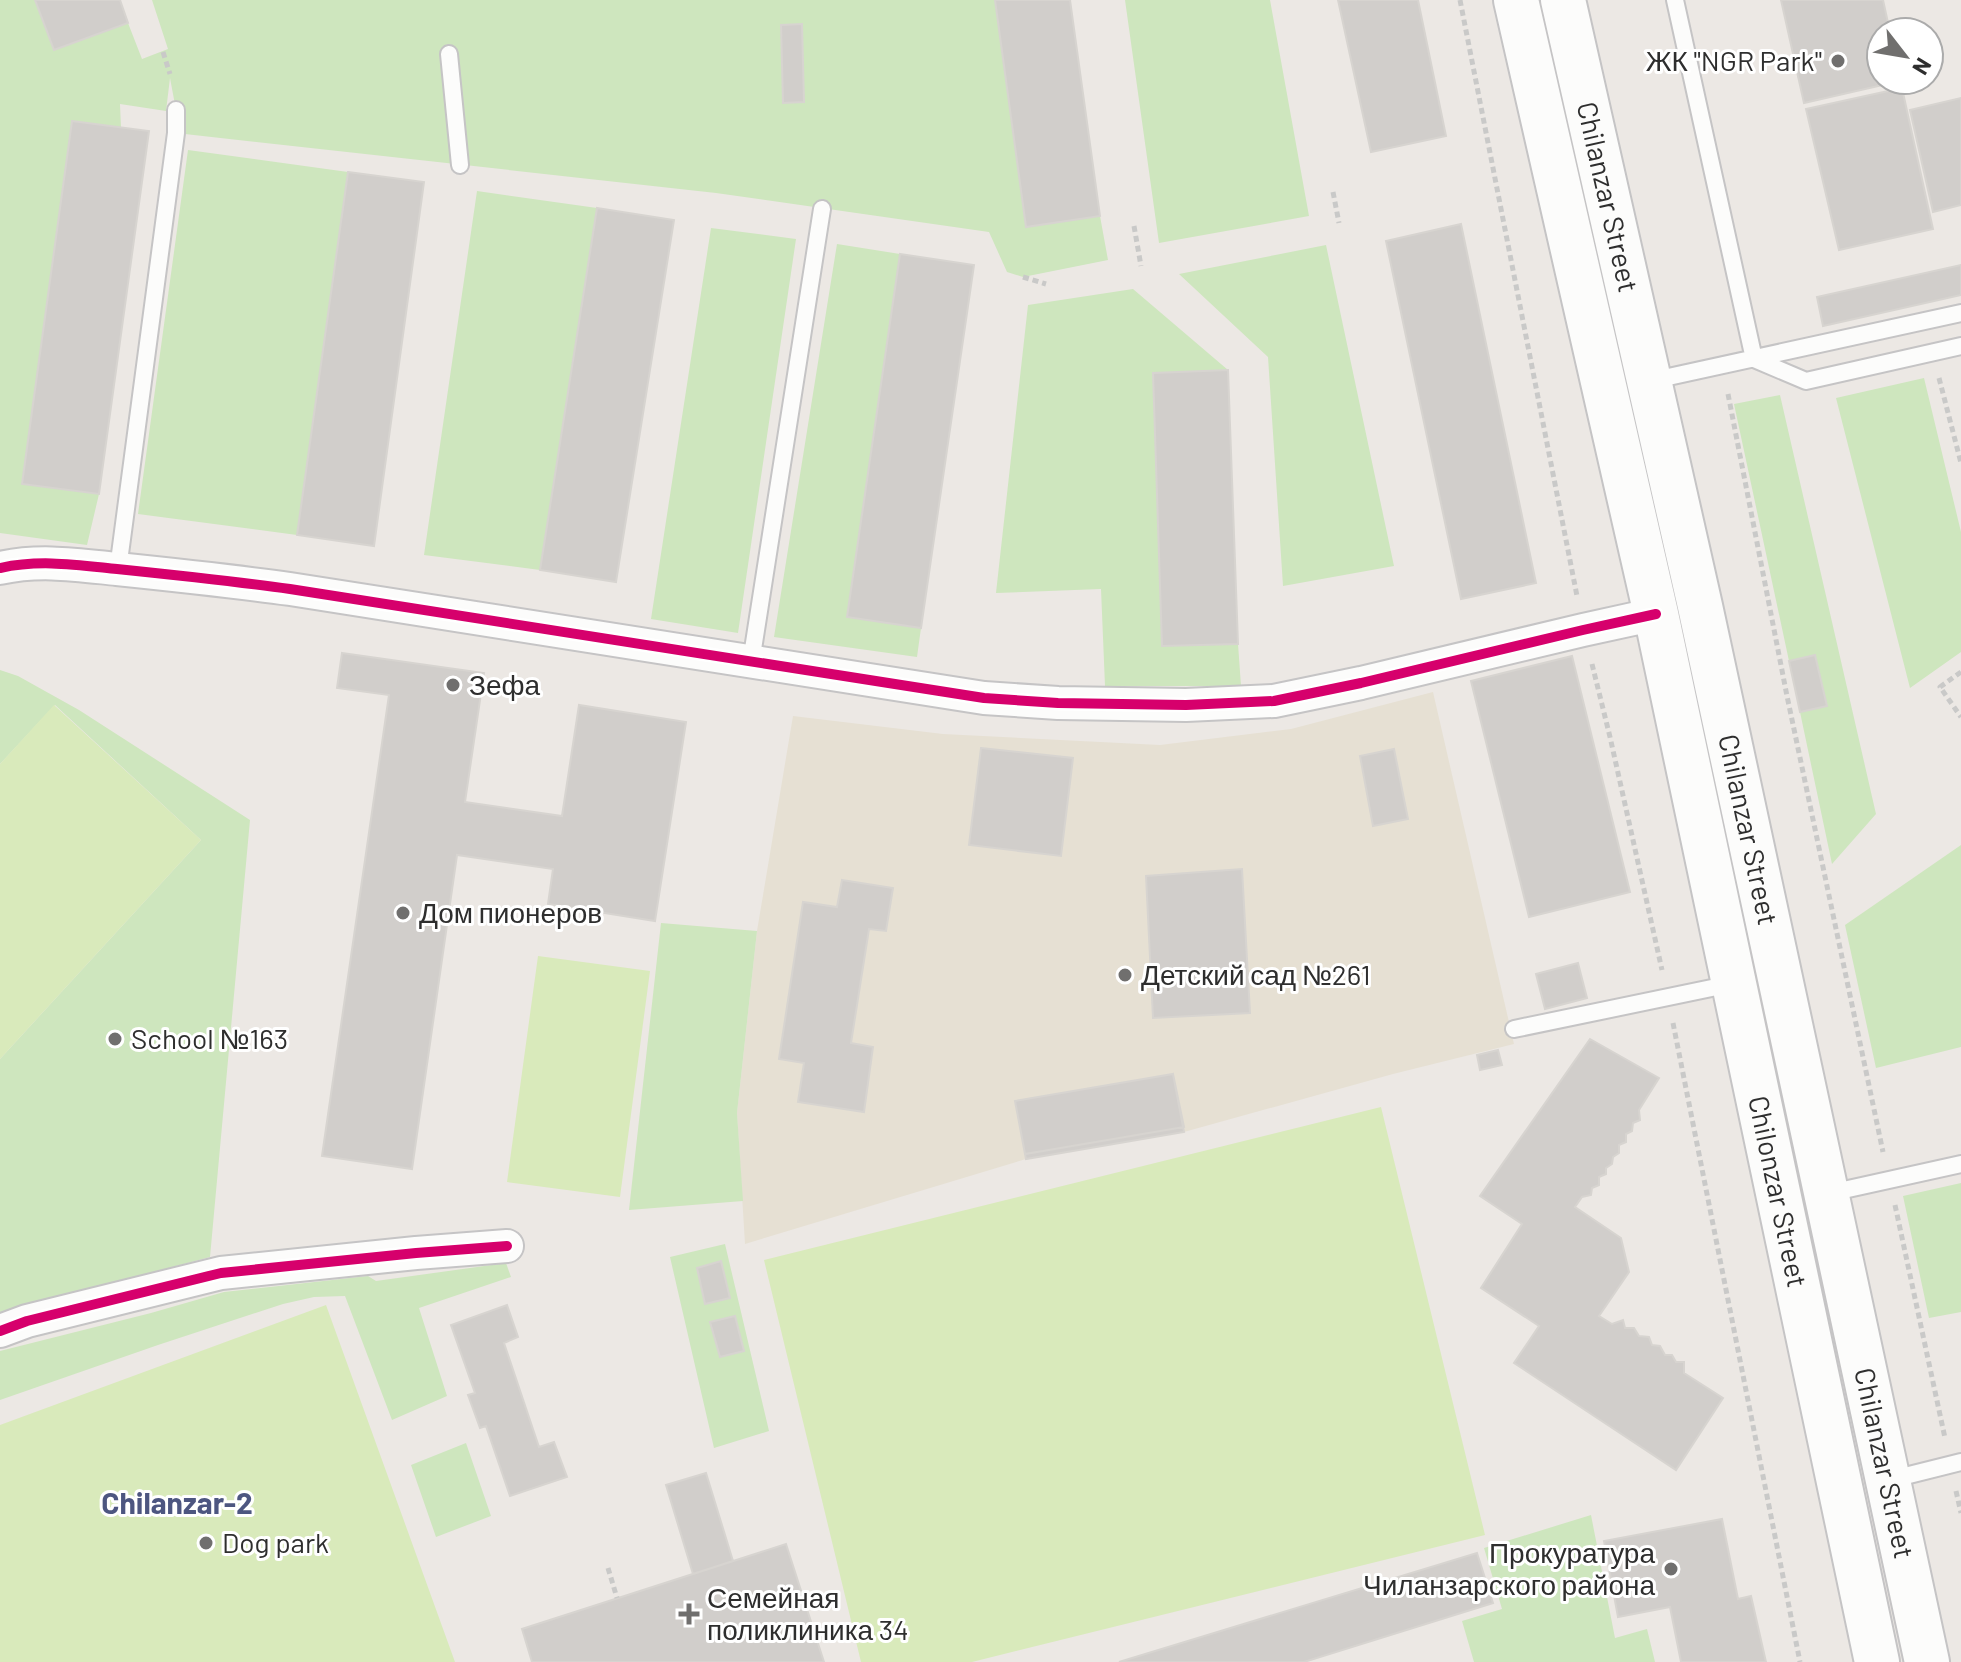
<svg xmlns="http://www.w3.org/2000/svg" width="1961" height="1662" font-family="Barlow,sans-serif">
	<rect width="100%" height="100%" fill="#ece8e4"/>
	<!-- education -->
	<path fill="#e6e0d3" d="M1433,692L1514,1044L1393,1074L1184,1132L1173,1074L1016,1101L1026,1159L745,1244L737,1113L757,931L793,716L943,734L1160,745L1291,729Z"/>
	<!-- green -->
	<path fill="#cee6be" d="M0,0H35L54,50L128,23L142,59L168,49L152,0H995L1027,227L1100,216L1108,260L1023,277L1007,272L989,232L716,193L176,133V110L170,78L166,111L120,104L121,128L72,121L22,484L99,494L87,545L0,533Z
		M1125,0H1270L1309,216L1159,243Z
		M188,150L348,172L297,535L138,514Z
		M477,191L597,208L540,570L424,555Z
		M711,228L796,239L738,633L651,619Z
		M837,244L900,254L847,617L921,628L917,657L774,637Z
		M1326,245L1394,566L1283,586L1268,357L1179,274Z
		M1133,289L1228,370L1153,373L1162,645L1238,644L1241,686H1105L1101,589L996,593L1028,305Z
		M1924,378L1961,532V652L1910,688L1836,398Z
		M1780,395L1876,814L1832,864L1800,712L1826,706L1815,656L1789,661L1734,404Z
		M0,670L18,676L79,710L250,820L210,1257L0,1313V1059L201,840L55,705L0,764Z
		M1961,845V1047L1876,1068L1845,925Z
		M661,923L757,931L737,1113L743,1201L629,1210Z
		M1961,1183V1312L1929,1318L1903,1196Z
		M725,1244L769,1431L714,1448L670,1257Z
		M506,1263L511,1277L419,1308L447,1396L392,1420L345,1296L314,1297L283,1304L158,1345L0,1400V1351L151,1313L224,1292L368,1276L376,1281Z
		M466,1443L491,1516L436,1537L411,1465Z
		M1591,1515L1615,1638L1647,1629L1655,1662H1474L1462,1621L1502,1609L1484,1548Z"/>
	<!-- pitch -->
	<path fill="#d9eabb" d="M54,705L201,840L0,1059V764Z
		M538,956L650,971L620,1197L507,1182Z
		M1381,1107L1485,1535L972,1662H861L764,1260Z
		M326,1305L455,1662H0V1425Z"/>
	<!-- building -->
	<path fill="#d1cecb" stroke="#d7d4d0" stroke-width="2" d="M35,0H120L128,23L54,50Z
		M995,0H1070L1100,216L1026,227Z
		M1338,0H1418L1446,136L1371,152Z
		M1781,0H1883L1890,32H1881V80L1900,81L1804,103Z
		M802,24L804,102L783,103L781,25Z
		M1902,88L1933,229L1839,250L1806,109Z
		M1961,98V205L1933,212L1910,110Z
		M72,121L149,131L99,494L22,484Z
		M348,172L424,182L374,546L297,535Z
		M597,208L674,220L616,582L540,570Z
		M1461,224L1536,583L1461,599L1386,241Z
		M900,254L974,265L921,628L847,617Z
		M1961,265V295L1823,326L1817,297Z
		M1228,370L1238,644L1162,646L1153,373Z
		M342,653L484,673L465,802L562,816L579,705L686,722L655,921L548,904L553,869L457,855L412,1169L322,1156L389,695L337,688Z
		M1815,655L1827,706L1800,712L1789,661Z
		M1572,656L1630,892L1529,917L1471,681Z
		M981,748L1073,758L1061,856L969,845Z
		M1394,749L1408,819L1373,826L1360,756Z
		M1242,869L1250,1013L1153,1018L1146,876Z
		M842,880L893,888L886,931L869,929L851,1043L873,1047L864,1112L798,1102L804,1063L779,1059L803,902L837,907Z
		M1578,963L1587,998L1545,1009L1536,974Z
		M1590,1039L1659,1078L1639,1110L1640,1120L1633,1123L1632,1131L1626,1134V1142L1619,1145V1153L1613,1157L1612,1164L1606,1168V1174L1599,1177V1185L1592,1188L1591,1195L1582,1197L1575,1207L1621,1238L1629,1272L1599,1316L1612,1324L1623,1320L1625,1328H1634L1639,1336L1649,1337L1652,1345L1660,1346L1665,1355H1672L1676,1362H1684V1373L1723,1398L1676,1470L1514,1363L1539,1326L1481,1288L1522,1224L1480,1196Z
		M1498,1050L1502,1065L1480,1070L1477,1055Z
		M1173,1074L1184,1127L1025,1154L1015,1101Z
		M1173,1074L1184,1132L1026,1159L1015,1101Z
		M721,1261L730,1298L705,1304L697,1268Z
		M507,1305L518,1337L504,1343L539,1447L554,1442L567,1477L510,1496L486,1426L480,1428L468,1395L475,1393L451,1325Z
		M735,1316L744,1351L720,1357L710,1322Z
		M706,1473L733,1561L693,1574L666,1485Z
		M1722,1519L1738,1599L1751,1596L1766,1662H1681L1670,1607L1618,1617L1604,1541Z
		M786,1544L824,1662H532L522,1629Z
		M1477,1553L1493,1603L1304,1662H1119Z"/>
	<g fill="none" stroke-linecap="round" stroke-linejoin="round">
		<!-- lane casing -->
		<g stroke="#c5c4c5" stroke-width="20">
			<path id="lane" d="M1675,0L1754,359L1806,381L1961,346
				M449,54L460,165
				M1650,381L1961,313
				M118,569L176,133V110
				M751,662L822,209
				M1514,1029L1731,984
				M1830,1193L1961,1164
				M1889,1480L1961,1462"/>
		</g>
		<!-- street casing -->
		<g stroke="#c5c4c5" stroke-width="36">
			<path id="street" d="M0,568C40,559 78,565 117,569C175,575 233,581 290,589L984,698L1058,703L1186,705L1274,701L1361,683L1583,630L1656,614
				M0,1331L27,1321L221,1273L416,1253L507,1246"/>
		</g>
		<!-- secondary casing -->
		<g stroke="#c5c4c5" stroke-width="48">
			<g id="secondary">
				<path id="s1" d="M1516,0L1656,614L1877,1662"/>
				<path id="s2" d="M1563,0L1700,606L1927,1662"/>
			</g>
		</g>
		<!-- path -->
		<path stroke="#c9c9c8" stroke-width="5" stroke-dasharray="6 4" stroke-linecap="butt" d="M1460,0L1577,596
			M163,52L170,74
			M1333,192L1339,223
			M1134,226L1141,266
			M1023,277L1046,284
			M1939,378L1961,463
			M1728,394L1787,696L1883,1152
			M1592,664L1610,737L1662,970
			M1961,672L1940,687L1961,717
			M1673,1023L1800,1662
			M1895,1205L1945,1438
			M1956,1491L1961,1513
			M608,1568L617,1598"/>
		<!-- lane -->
		<use href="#lane" stroke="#fcfcfb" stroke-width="16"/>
		<!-- street -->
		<use href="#street" stroke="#fcfcfb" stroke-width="32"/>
		<!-- secondary -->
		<use href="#secondary" stroke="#fcfcfb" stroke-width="44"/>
		<!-- cycleway casing -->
		<g stroke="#fff" stroke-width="15">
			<path id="cycleway" d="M0,568C40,559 78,565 117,569C175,575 233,581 290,589L984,698L1058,703L1186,705L1274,701L1361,683L1583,630L1656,614
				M0,1331L27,1321L221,1273L416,1253L507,1246"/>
		</g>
		<!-- cycleway -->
		<use href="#cycleway" stroke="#d6006c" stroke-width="10"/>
	</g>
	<!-- markers -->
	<g fill="#706f6e" stroke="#fff" stroke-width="3">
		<circle cx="1838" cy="61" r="8"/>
		<circle cx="453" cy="685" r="8"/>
		<circle cx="403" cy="913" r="8"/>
		<circle cx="1125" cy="975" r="8"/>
		<circle cx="115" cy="1039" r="8"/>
		<circle cx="206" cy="1543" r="8"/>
		<circle cx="1671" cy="1569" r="8"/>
		<path d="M685 1602h8v8h8v8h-8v8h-8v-8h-8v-8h8z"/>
	</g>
	<g text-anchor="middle" stroke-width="6" stroke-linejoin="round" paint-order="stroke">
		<!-- poi labels -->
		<g font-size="28" fill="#2e2e2e" stroke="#fff" text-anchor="start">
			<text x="1822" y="71" text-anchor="end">ЖК "NGR Park"</text>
			<text x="469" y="695">Зефа</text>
			<text x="419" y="923">Дом пионеров</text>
			<text x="1141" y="985">Детский сад №261</text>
			<text x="131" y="1049">School №163</text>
			<text x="222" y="1553">Dog park</text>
			<text x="1655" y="1563" text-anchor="end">Прокуратура<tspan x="1655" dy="32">Чиланзарского района</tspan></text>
			<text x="707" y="1608">Семейная<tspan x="707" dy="32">поликлиника 34</tspan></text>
		</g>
		<!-- street labels -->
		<g font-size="28" fill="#2e2e2e" stroke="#fff">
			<text dy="10" stroke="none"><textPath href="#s2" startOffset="202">Chilanzar Street</textPath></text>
			<text dy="10" stroke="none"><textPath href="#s2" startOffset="850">Chilanzar Street</textPath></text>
			<text dy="10" stroke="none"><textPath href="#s1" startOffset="1220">Chilonzar Street</textPath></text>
			<text dy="10" stroke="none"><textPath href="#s2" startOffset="1498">Chilanzar Street</textPath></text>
		</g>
		<!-- neighbourhood labels -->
		<g font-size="30" font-weight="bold" fill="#4d5680" stroke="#fff">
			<text x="177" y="1514">Chilanzar-2</text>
		</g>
	</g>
	<!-- north arrow -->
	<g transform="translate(1905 56) rotate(121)"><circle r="38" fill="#ffffff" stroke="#ababab" stroke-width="2"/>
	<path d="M0-6L14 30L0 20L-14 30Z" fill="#706f6e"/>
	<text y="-12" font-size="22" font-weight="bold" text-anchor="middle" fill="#2e2e2e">N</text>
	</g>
</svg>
